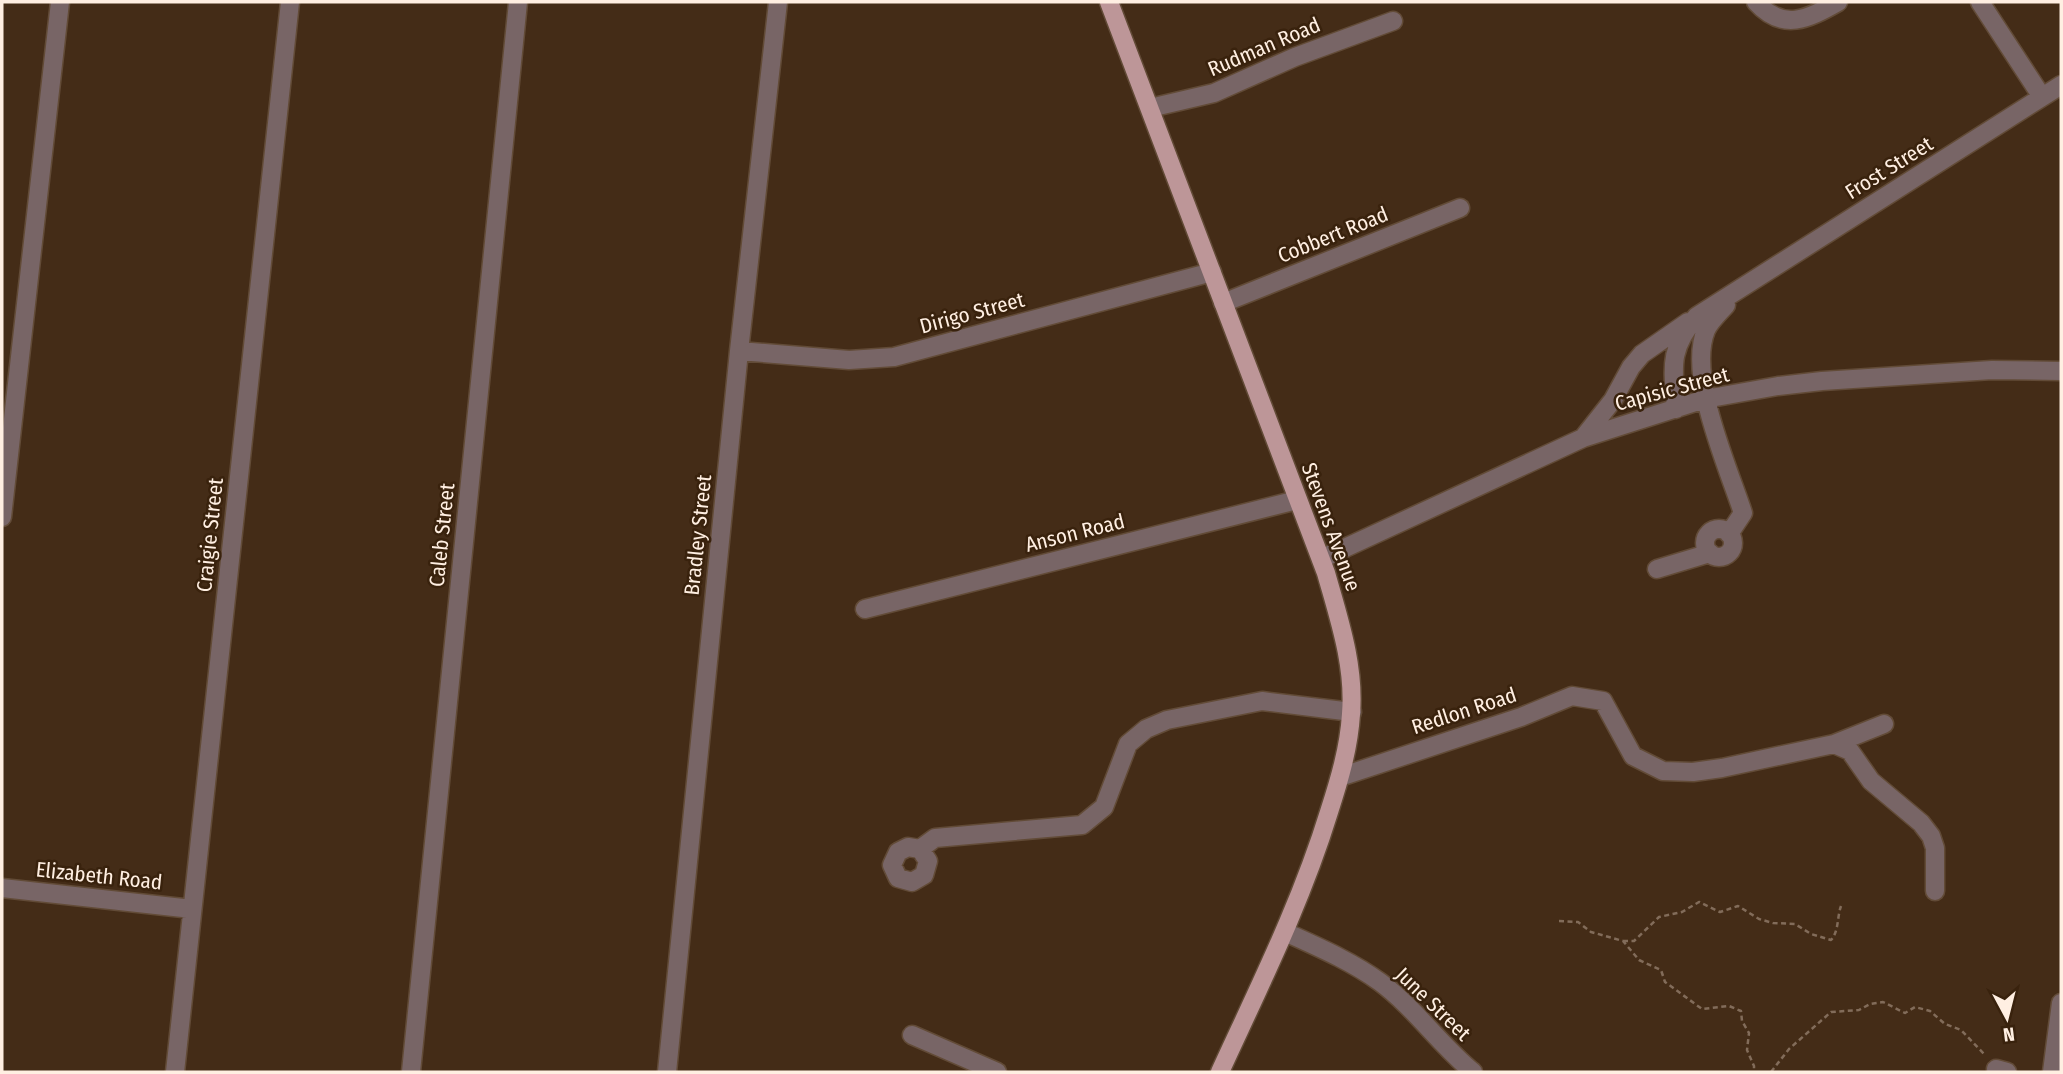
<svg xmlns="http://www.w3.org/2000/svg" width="2063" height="1074" font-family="'Fira Sans Condensed',sans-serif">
	<rect width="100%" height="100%" fill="#442c17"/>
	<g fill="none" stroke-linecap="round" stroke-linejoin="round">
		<!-- minor casing -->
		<g stroke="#624b37" stroke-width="21">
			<path id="minor" d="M1756,2C1783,32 1808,19 1838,2
				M1980,2L2042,97
				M1150,108L1214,93L1295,57L1393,21
				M1223,303L1460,208
				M1726,305C1719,313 1710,321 1706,330C1687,376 1728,467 1743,513L1729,534
				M739,351L849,360L894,357L1212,272
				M1676,409C1673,368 1668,349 1697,316L2061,85
				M1583,438L1613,400L1631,367L1642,354L1688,322
				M2,517L60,2
				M1705 543a14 14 0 1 1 28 0a14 14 0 1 1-28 0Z
				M1321,559L1583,438L1705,399L1778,386L1822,381L1992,370L2061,371
				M1657,569L1710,553
				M865,609L1297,500
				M1834,744L1884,724
				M1340,777L1521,717L1572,696L1603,701L1633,756L1663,771L1693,772L1722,768L1834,744L1850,751L1871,781L1921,823L1931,836L1935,848V891
				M920,849L928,861L924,875L912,882L898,878L892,865L898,852L908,847L920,849L935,838L1082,825L1104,807L1128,744L1146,729L1167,720L1262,701L1352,712
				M2,888L192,909
				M1285,932C1318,947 1351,961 1380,982C1415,1008 1440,1045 1473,1072
				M912,1035L997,1072
				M1996,1069L2007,1072
				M175,1072L290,2
				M411,1072L518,2
				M667,1072L739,351L778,2
				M2052,1072L2061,1003"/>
		</g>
		<!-- major casing -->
		<g stroke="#624b37" stroke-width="21">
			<path id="major" d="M1109,2L1326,573C1339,619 1355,666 1351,714C1349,748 1339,781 1329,812C1301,903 1259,987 1220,1072"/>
		</g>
		<!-- path -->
		<path stroke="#826c5a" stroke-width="2.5" stroke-dasharray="5 3.5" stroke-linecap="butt" d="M1633,399L1657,392
			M1559,921L1578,922L1591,932L1623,941L1639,960L1661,970L1665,982L1702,1009L1729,1006L1741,1011L1742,1021L1749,1033L1747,1050L1754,1066V1072
			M1623,941H1634L1659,917L1682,912L1699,902L1720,912L1738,906L1759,919L1773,923L1795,924L1811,934L1831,940C1839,931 1837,917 1841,906
			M1771,1072L1789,1049L1831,1012L1859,1010L1870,1004L1883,1002L1905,1013L1915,1007L1930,1011L1945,1024L1961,1030L1985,1055"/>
		<!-- minor -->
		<use href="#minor" stroke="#786566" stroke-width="18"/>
		<!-- major -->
		<use href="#major" stroke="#bd9698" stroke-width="18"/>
	</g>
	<g text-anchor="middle" stroke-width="5" stroke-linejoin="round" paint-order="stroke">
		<!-- street labels -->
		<g font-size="21" fill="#ffefe2" stroke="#39220d">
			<text transform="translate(1264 47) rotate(-23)" y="7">Rudman Road</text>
			<text transform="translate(1889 168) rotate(-32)" y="7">Frost Street</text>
			<text transform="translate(1333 235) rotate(-22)" y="7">Cobbert Road</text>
			<text transform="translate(972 313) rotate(-15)" y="7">Dirigo Street</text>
			<text transform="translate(1672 389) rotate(-15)" y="7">Capisic Street</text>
			<text transform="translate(1331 527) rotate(70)" y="7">Stevens Avenue</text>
			<text transform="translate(1075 533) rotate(-14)" y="7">Anson Road</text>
			<text transform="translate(210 535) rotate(-84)" y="7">Craigie Street</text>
			<text transform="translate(442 535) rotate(-84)" y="7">Caleb Street</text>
			<text transform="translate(698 535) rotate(-84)" y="7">Bradley Street</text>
			<text transform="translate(1464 711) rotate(-18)" y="7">Redlon Road</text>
			<text transform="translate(99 876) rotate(6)" y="7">Elizabeth Road</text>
			<text transform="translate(1433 1004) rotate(44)" y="7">June Street</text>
		</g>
	</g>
	<!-- border -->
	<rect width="2063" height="1074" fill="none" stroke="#ffefe2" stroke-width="7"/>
	<!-- north arrow -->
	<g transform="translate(2007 1018) rotate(173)" stroke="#39220d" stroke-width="5" paint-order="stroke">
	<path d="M0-5L12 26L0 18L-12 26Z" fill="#ffefe2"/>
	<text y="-10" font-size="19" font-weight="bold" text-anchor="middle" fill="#ffefe2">N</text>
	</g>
</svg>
